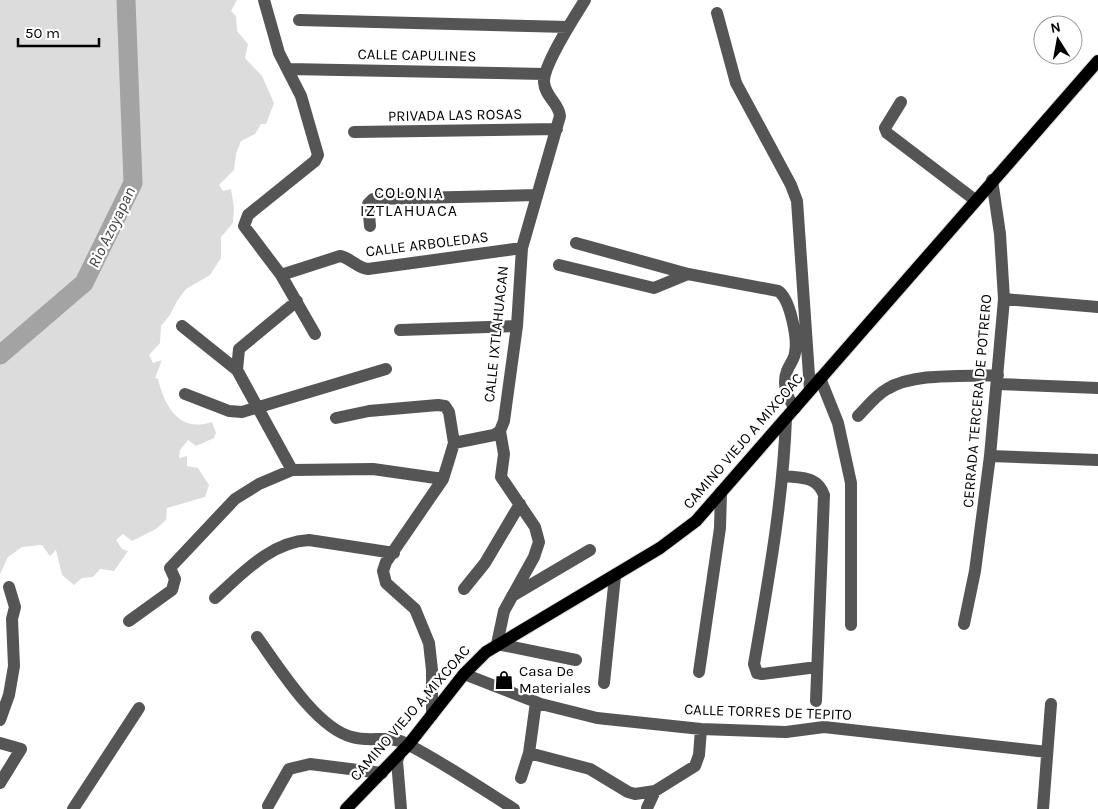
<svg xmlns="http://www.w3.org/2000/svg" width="1098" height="809" font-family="Karla,sans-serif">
	<rect width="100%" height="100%" fill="#fff"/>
	<!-- green -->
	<path fill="#dcdcdc" d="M0,0H237L231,11L236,16L237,31L248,44L245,58L262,76L274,103L266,124H261L255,134L241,141L236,154L234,170L219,185L223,191L231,189L234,208L233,223L221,237V258L210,275L186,289L177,301L170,315L161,326L160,343L149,355L153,363L162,360L155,378L158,379C165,407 179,433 212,422L216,433L214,438L196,446L188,440L180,450L179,458L187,456V466L198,468L209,485L205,497L167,508L166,520L156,529L132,541L123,534L116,540L122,549L128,551L114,571L100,569L93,577L82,578L74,585L62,575L56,550L50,556L42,545L22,547L8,557L0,574Z"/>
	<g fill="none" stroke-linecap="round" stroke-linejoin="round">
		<!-- river -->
		<path stroke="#a3a3a3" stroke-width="19" d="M0,355L84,283L133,183L126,0"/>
		<!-- major casing -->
		<g stroke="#dbdbdb" stroke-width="14">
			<path id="major" d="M346,809L409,744L464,674L486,652L660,548L696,521L1098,61"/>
		</g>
		<!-- minor -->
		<path stroke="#555" stroke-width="12" d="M264,0L279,53L301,96L318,155L315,161L248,215L244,226L281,275L315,334
			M717,13L736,83L791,185L797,201L810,390
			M299,20L568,27
			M288,69L545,74
			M901,102L885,128L887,133L975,200
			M354,132L557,129
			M370,226L368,204L373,199L537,195
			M576,243L688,274L778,291C790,298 798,339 795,353C794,360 789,365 787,371C782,384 787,398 795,408
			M559,265L654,288L688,274
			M281,275L340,256C351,258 357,268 368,269L522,248
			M1004,299L1098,307
			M182,326L237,370L292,470
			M400,330L517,326
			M237,370L239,349L297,301
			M820,378L838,423L851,483V625
			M997,384L1098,388
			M185,394L229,411L242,412L386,369
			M858,416C867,407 876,395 887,389C915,372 966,377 998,375
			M336,418L369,411L438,405L445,406L449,412L454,443L448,463L443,479L386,562L383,571L386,583L415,609L429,643L432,670V715
			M786,418C783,501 768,582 754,664L757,673L762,674L817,667
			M500,431L504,454L501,477L535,527L539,542L534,557L504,611L497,644L576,660
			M454,443L494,435L500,431L504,421L517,326L522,248L560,116C559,103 545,97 544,82C543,65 575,16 585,0
			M990,456L1098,460
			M784,476C802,478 817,476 824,495L816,701
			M464,589L485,563L520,504
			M512,596L590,550
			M215,598C242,574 270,542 309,540L394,553
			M129,621L172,590L175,579L170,568L235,499L259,484L292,470L373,469L443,479
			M964,624L975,571L990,456L1004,299L1000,234L992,180
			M257,637C278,666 316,728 352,737C371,743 388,734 407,744C444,763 479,787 514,809
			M699,672L720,528L721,492
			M464,674L541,704L597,718L701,729L786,732L824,727L1047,752
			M604,683L615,576
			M536,702L529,753L590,769L628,792L635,794L655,791
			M0,720L9,695L14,666L12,619L15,607L9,587
			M0,743L21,749L0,783
			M399,755L397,761L401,809
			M521,778L529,753
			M268,806L289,769L310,764L382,773
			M647,808L655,791L695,766L699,755L701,729
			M73,809L139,708
			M1043,809L1051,704"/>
		<!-- major -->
		<use href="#major" stroke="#000" stroke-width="12"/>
	</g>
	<!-- icons -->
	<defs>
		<g id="shop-bare" transform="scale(1.5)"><path d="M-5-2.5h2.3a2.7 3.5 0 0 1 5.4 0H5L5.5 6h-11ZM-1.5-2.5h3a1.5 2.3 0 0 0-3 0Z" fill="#000" stroke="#fff" stroke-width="2.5" paint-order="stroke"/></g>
	</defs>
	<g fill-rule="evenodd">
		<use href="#shop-bare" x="504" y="680"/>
	</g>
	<g text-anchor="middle" stroke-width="4.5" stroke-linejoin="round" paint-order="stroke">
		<!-- street labels -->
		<g font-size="15" fill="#000" stroke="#fff">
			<text transform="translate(417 55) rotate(1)" y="5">CALLE CAPULINES</text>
			<text transform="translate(455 115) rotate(-1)" y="5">PRIVADA LAS ROSAS</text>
			<text transform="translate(427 244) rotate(-7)" y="5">CALLE ARBOLEDAS</text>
			<text transform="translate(496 334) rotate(-84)" y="5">CALLE IXTLAHUACAN</text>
			<text transform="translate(977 401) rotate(-85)" y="5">CERRADA TERCERA DE POTRERO</text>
			<text transform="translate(743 441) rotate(-49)" y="5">CAMINO VIEJO A MIXCOAC</text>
			<text transform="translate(768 712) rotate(2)" y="5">CALLE TORRES DE TEPITO</text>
			<text transform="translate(410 713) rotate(-49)" y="5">CAMINO VIEJO A MIXCOAC</text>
		</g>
		<!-- poi labels -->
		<g font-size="15" fill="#000" stroke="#fff" text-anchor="start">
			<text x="519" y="676">Casa De<tspan x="519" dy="17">Materiales</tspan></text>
		</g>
		<!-- neighbourhood labels -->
		<g font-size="16" letter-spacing="1" fill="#000" stroke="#fff">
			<text x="409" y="198">COLONIA<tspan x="409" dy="18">IZTLAHUACA</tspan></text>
		</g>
		<!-- water labels -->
		<g font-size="16" font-style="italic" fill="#444" stroke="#fff">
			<text transform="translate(111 227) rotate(-64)" y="6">Rio Azoyapan</text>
		</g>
	</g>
	<!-- north arrow -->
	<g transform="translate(1058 40) rotate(349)"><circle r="24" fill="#ffffff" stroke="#999999"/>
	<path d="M0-4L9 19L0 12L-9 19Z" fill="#000000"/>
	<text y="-8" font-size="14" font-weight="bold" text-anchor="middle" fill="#000000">N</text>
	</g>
	<!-- scale -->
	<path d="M18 38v8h81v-8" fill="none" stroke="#000000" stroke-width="2.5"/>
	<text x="25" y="38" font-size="15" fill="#000000" stroke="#ffffff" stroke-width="4" paint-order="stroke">50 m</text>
</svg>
